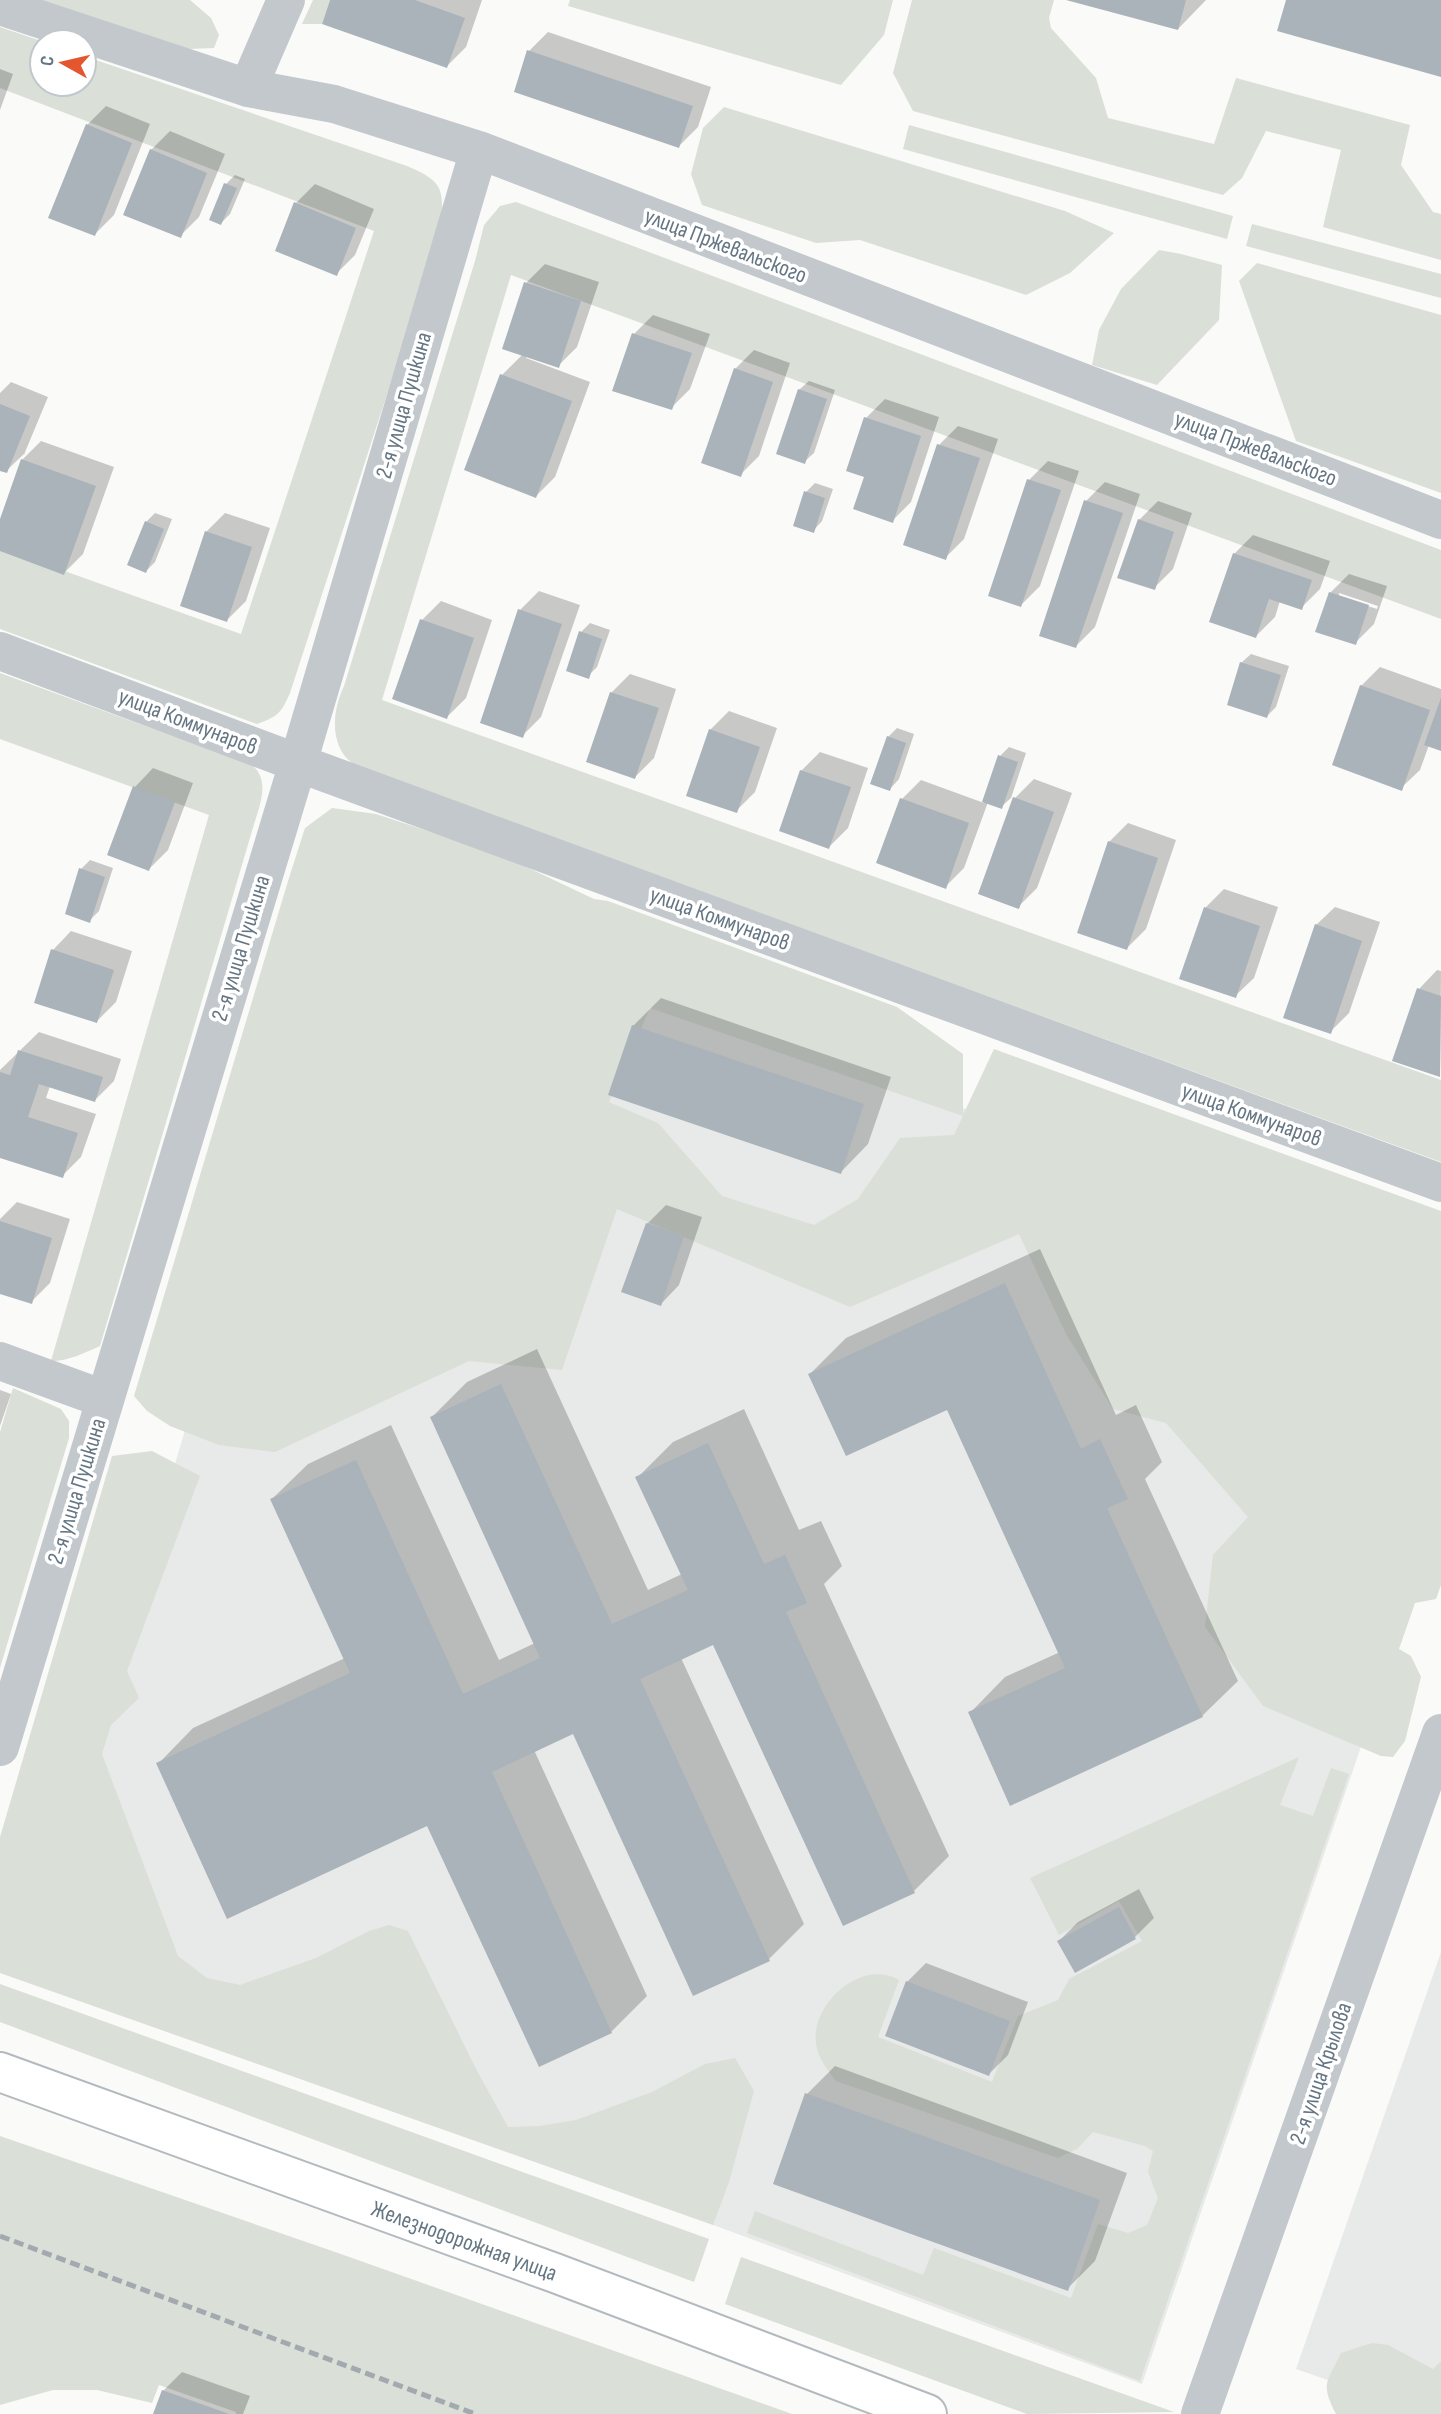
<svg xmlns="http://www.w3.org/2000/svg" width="1441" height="2414" font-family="'Sofia Sans Condensed',sans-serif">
	<rect width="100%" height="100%" fill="#fafaf8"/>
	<!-- built -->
	<path fill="#e8e9e9" d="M348,879L1441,1286V1514L1142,2384L506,2148L23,1978Z
		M1441,1952V2414H1425L1296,2369Z"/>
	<!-- green -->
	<path fill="#dadfd7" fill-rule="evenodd" d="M38,0H190L211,18L219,35L214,48L188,49Z
		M313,0H330L322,24H302Z
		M570,0H893L884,35L841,85L568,6Z
		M912,0H1054L1049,18L1051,28L1096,78L1108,118L1214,144L1236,78L1410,125L1401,165L1433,212L1441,214V260L1323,227L1341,150L1266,131L1242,178L1223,195L913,111L893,73Z
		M0,27L44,42H42V84H84V56L407,166C446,182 444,192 440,231L290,693C281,713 279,716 257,724L0,629V548L241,634L374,231L0,88Z
		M724,107L1065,211L1114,233L1070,273L1026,295L860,240L816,243L702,205L691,174L703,128Z
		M909,125L1233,216L1227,239L903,149Z
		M516,202L1441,550V619L511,275L382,700L1441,1080V1162L353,764C329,746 332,711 344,686L475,261L484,225L500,206Z
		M1252,224L1441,274V298L1246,246Z
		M1159,250L1181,254L1222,265L1219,320L1157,385L1092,365L1099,330L1121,289Z
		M1257,263L1441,315V493L1296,441L1239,281Z
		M0,673L252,765C272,782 258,809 252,831L100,1346C84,1353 69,1361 51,1361L209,815L0,739Z
		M332,808L376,814L501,855L594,899L608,901L897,1007L963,1054V1115L994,1049L1441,1211V1585L1436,1599L1415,1603L1399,1649L1411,1656L1421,1677L1405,1741L1393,1757L1381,1756L1263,1706L1205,1627L1213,1555L1248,1517L1166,1423L1113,1409L1066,1334L1019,1234L850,1307L617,1209L562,1370L469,1361L275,1452L219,1445L170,1426L147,1411L134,1396L288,881L305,828ZM650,1008L963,1116L954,1135L900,1138L858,1199L814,1225L722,1196L658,1123L609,1102Z
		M13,1388L61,1409L69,1421V1438L0,1668V1432Z
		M152,1451L200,1476L127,1671L139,1698L111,1725L102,1754L178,1956L207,1978L240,1985L316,1958L369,1931L389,1925L408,1931L476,2069L508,2127L540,2126L576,2120L652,2092L705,2064L735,2058L754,2091L729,2182L713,2225L0,1973V1837L112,1456Z
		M1299,1757L1280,1805L1313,1816L1331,1768L1349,1774L1140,2381L747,2233L755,2211L923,2275L934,2248L1071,2298L1098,2224L1128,2233L1147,2225L1158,2198L1148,2172L1153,2151L1145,2146L1093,2132L1077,2149L1058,2158L836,2081C825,2067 813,2051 816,2032C820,1997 864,1960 899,1980L878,2037L992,2082L1018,2016L1058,2000L1069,1979L1142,1941L1119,1901L1059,1935L1030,1878Z
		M0,1984L709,2239L694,2282L0,2022Z
		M0,2136L338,2253L792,2414H236V2412L159,2385L152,2403L97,2390H53L0,2405Z
		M741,2257L1174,2412L1027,2414L725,2304Z
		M1372,2343L1388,2345L1433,2369L1441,2361V2414H1336C1320,2383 1327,2383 1341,2353Z"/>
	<!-- shadow -->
	<path fill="#0003" fill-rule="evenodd" d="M332,0H482L466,47L447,66Z
		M1070,0H1206L1178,29Z
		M548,32L711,87L698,127L679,146L529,51Z
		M0,69L13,74L0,110Z
		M106,106L150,124L114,215L95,234L87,125Z
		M170,131L225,154L199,217L180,236L151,150Z
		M235,175L245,179L230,214L221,223L226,184Z
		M315,184L374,209L355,255L336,274L296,203Z
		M545,264L599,282L577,347L558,366L527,355L526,358L590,382L555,477L536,496L502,375L523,354L526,283Z
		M653,315L710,334L690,389L671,408L634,334Z
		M754,350L790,363L759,456L740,475L735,369Z
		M809,381L835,390L814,453L804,462L799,390Z
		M11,382L48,397L23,457L25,453L6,471L0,469V393Z
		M885,399L939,417L911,502L892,521L866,476V418Z
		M958,426L998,439L964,539L945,558L939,445Z
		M41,441L114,467L83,554L64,573L0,549V524L22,460Z
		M1048,461L1079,471L1040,586L1021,605L990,595L1029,480Z
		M1105,482L1140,494L1095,627L1076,646L1086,501Z
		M815,483L833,489L822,521L813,531L806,492Z
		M1158,501L1192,513L1173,569L1154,588L1139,520Z
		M155,513L172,519L155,562L146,571V522Z
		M225,513L270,528L246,601L227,620L206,532Z
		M1253,535L1330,561L1320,589L1301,608L1280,601L1275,617L1256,636L1234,554Z
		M1349,574L1387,586L1374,624L1355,643L1330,593ZM1339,593L1378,606L1377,609L1339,597Z
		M539,591L580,605L541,717L522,736L520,610Z
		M441,601L492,620L466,698L447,717L422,620Z
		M590,623L610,630L597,667L588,676L581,632Z
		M1251,654L1289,666L1276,707L1267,716L1241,663Z
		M1380,667L1441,689V749L1429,745L1420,770L1401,788L1361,686Z
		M630,674L676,689L654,758L635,777L611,693Z
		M729,711L777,728L755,792L736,811L710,730Z
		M897,728L914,734L899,779L890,789L888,737Z
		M1009,747L1026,753L1011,798L1001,807L988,802L964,868L945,887L902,799L921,780L984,803L1000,756Z
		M820,752L868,768L848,828L829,847L801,771Z
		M153,768L193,783L168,850L149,869L135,787Z
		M1034,779L1072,793L1037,888L1018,907L1015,798Z
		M1128,823L1176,840L1146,929L1127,948L1109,842Z
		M90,860L113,868L99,911L89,921L81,869Z
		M1224,889L1278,907L1254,978L1235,996L1205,908Z
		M1335,907L1380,922L1349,1013L1330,1032L1316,925Z
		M71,931L132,951L116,1002L97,1021L53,950Z
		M1437,970L1441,971L1440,1075L1419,989Z
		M661,998L891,1077L868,1144L841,1172L633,1026Z
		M39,1032L121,1059L114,1081L95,1100L50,1086L46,1098L96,1114L81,1157L62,1176L0,1156V1070Z
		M17,1202L70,1219L50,1283L31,1302L0,1292V1219Z
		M666,1205L702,1217L679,1285L661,1304L647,1224Z
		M1040,1249L1116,1415L1136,1405L1162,1462L1145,1479L1238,1681L1202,1716L970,1713L1005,1677L1060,1652L948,1407L810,1374L846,1338Z
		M537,1349L648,1590L682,1574L638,1477L673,1442L744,1409L799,1530L821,1521L842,1566L824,1584L949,1856L914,1891L714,1643L681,1658L804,1924L768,1960L574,1732L534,1750L647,1996L611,2032L540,2065L428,1824L158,1764L193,1728L345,1658L272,1499L308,1464L391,1425L499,1660L535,1643L432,1417L467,1382Z
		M0,1390L11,1394L0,1426Z
		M1139,1889L1154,1918L1135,1937L1075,1971L1059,1941L1078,1922Z
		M926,1963L1028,2002L1008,2055L989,2074L888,2035L907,1982Z
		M835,2066L1127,2173L1095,2261L1067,2289L807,2094Z
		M182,2372L250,2396L243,2414H155L163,2391Z"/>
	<!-- building -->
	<path fill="#aab3b9" d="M330,0H415L465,18L447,68L322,24Z
		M1066,0H1186L1178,30Z
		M1286,0H1441V77L1277,31Z
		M527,50L693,106L679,148L514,92Z
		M86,124L132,143L95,236L48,218Z
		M150,149L207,173L181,238L123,215Z
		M224,183L237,188L221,225L209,220Z
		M294,202L356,228L337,276L275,251Z
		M524,282L581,301L559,368L502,349Z
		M632,333L692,353L672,410L612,391Z
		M734,368L773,382L741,477L701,463Z
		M500,374L572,401L536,498L464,470Z
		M798,389L827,399L805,464L776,454Z
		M0,404L30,416L7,473L0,471Z
		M864,417L921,436L893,523L853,509L864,477L846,471Z
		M937,444L980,458L946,560L903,545Z
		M21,459L96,486L64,575L0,551V519Z
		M1027,479L1061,490L1021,607L988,596Z
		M804,491L825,498L814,533L793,526Z
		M1084,500L1123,513L1076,648L1039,636Z
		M1138,519L1174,532L1155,590L1117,578Z
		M145,521L164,529L146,573L127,565Z
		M205,531L252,547L227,622L180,606Z
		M1233,553L1312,580L1302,610L1269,599L1256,638L1209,622Z
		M1329,592L1369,605L1356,645L1315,632Z
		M518,609L562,624L523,738L480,723Z
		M420,619L474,638L447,719L392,699Z
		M579,631L602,639L589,679L566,671Z
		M1240,662L1281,675L1267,718L1227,705Z
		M1360,685L1430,710L1402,791L1332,765Z
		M610,692L659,708L635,779L586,762Z
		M1441,698V751L1424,745Z
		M709,729L760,747L737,813L686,796Z
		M887,736L906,743L890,791L870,784Z
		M998,755L1018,762L1002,809L982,802Z
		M800,770L851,787L829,849L779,831Z
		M133,786L175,802L149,871L107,855Z
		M1013,797L1054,812L1019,909L978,894Z
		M900,798L969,823L946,889L876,863Z
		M1108,841L1158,858L1127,950L1077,933Z
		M79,868L105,877L90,923L65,914Z
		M1204,907L1260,926L1236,998L1179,979Z
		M1315,924L1362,941L1331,1034L1283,1018Z
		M51,949L114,970L97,1023L34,1003Z
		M1417,988L1441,996L1440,1077L1392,1061Z
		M632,1025L864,1104L841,1174L608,1095Z
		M18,1050L103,1077L95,1102L39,1084L28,1117L78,1133L63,1178L0,1158V1072L10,1075Z
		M0,1221L52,1238L32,1304L0,1294Z
		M646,1223L684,1236L661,1306L621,1292Z
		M1005,1283L1081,1449L1100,1439L1128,1499L1107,1508L1203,1717L1010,1806L968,1712L1065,1668L947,1410L846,1456L808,1374Z
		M501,1384L612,1624L688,1590L635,1477L708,1443L764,1564L785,1555L807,1603L786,1612L915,1893L843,1926L713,1645L640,1679L770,1961L693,1996L573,1734L492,1772L612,2033L539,2067L427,1826L227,1919L156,1763L350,1673L270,1499L356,1460L463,1694L540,1658L430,1417Z
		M1119,1907L1136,1939L1075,1973L1057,1941Z
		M906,1981L1010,2021L989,2076L885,2036Z
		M805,2093L1100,2200L1068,2291L773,2184Z
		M162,2390L229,2414H153Z"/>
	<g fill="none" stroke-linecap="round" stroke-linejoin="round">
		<!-- secondary casing -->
		<g stroke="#b3babf" stroke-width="42">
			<g id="secondary">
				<path id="s1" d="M0,2072L555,2273L927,2414"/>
			</g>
		</g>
		<!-- street -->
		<path stroke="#c3c8cc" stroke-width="38" d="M0,6L248,88L334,104L479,150L1441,520
			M248,88L286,0
			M0,651L298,763L1441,1183
			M0,1361L104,1399
			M0,1747L298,763L479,150
			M1200,2414L1441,1733"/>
		<!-- secondary -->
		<use href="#secondary" stroke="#fff" stroke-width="38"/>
		<!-- rail -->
		<path stroke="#a2aab0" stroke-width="5" stroke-dasharray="10 5" stroke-linecap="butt" d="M0,2236L475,2414"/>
	</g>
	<g text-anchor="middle" stroke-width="7" stroke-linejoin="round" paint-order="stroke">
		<!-- street labels -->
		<g font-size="23" fill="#657683" stroke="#fff">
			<text transform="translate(726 245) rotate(21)" y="8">улица Пржевальского</text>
			<text transform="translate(403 405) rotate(-74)" y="8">2-я улица Пушкина</text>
			<text transform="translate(1256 448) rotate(21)" y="8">улица Пржевальского</text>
			<text transform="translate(188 721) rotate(21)" y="8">улица Коммунаров</text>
			<text transform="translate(720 918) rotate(20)" y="8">улица Коммунаров</text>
			<text transform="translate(240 948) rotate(-73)" y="8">2-я улица Пушкина</text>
			<text transform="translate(1252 1114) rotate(20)" y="8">улица Коммунаров</text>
			<text transform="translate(76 1491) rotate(-73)" y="8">2-я улица Пушкина</text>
			<text transform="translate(1320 2073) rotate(-71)" y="8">2-я улица Крылова</text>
			<text dy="8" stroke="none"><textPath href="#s1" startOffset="494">Железнодорожная улица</textPath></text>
		</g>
	</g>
	<!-- north arrow -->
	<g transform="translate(63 63) rotate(278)"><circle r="33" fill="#ffffff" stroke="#c1c8cd" stroke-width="2"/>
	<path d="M0-5L12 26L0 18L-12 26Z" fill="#e4572e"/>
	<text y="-10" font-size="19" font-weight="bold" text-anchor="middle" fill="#657683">С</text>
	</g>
</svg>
